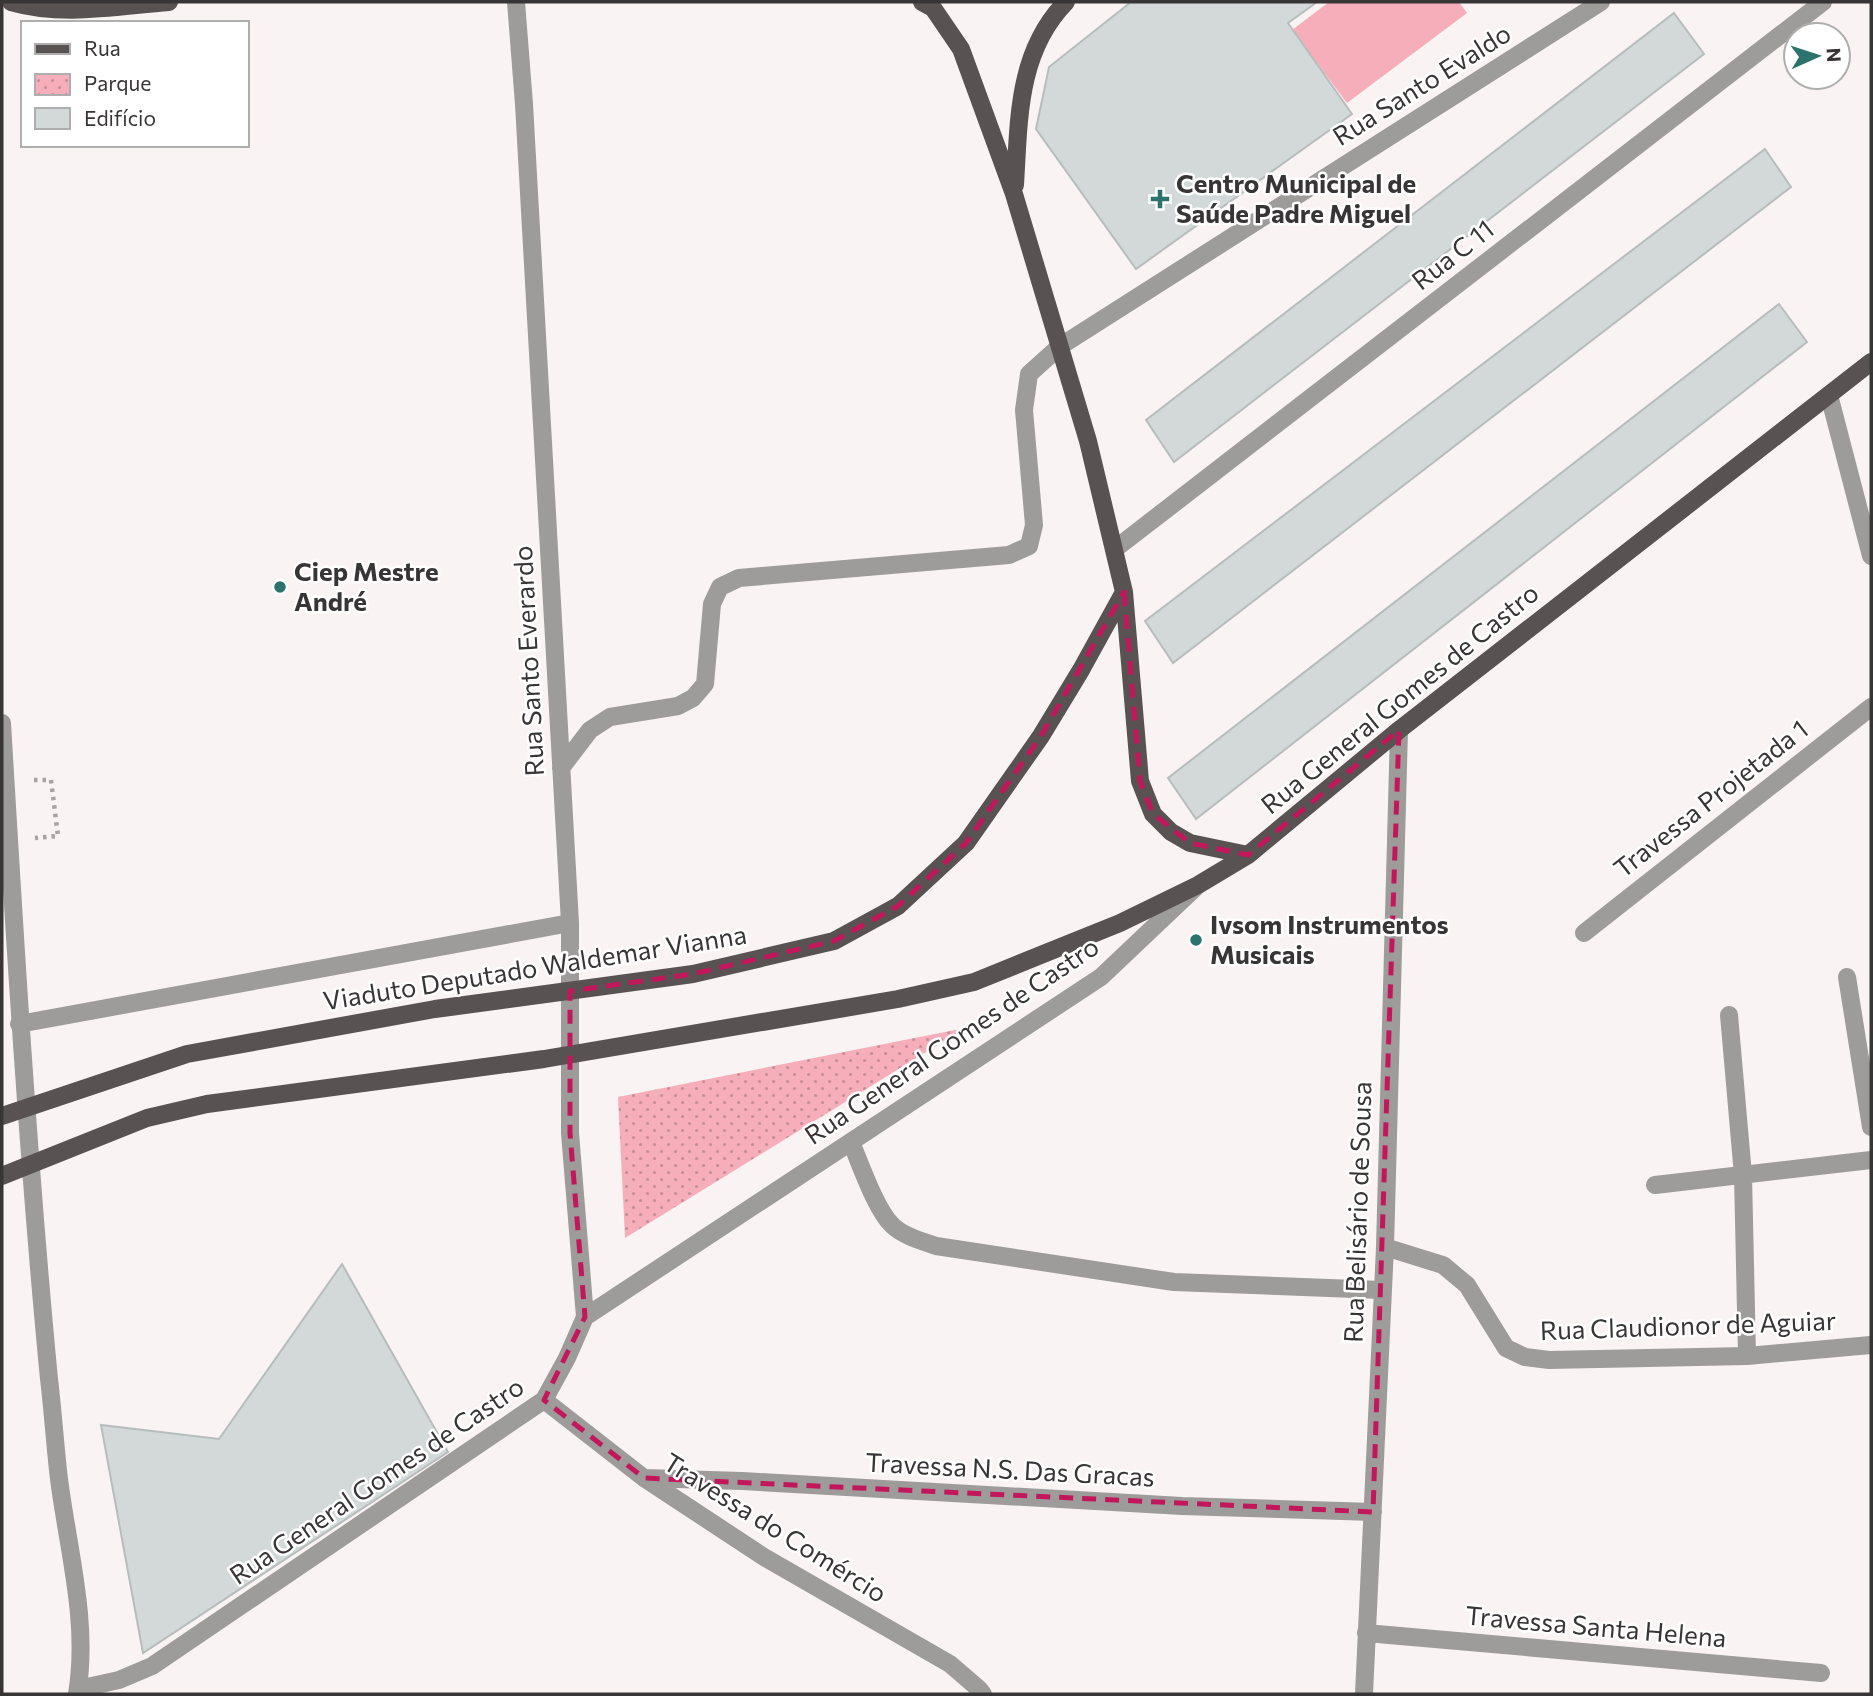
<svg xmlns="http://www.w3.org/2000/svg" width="1873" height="1696" font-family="Commissioner,sans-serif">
	<defs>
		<pattern id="park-dots" width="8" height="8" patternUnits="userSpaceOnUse" patternTransform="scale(1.75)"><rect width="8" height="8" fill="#f6afba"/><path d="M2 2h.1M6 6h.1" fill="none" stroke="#c88f98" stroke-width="1.8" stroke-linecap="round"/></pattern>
	</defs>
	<rect width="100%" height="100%" fill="#faf3f4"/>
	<!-- green -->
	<path fill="#f6afba" d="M1329,2H1459L1467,13L1347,103L1292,30Z"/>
	<!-- park -->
	<path fill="url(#park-dots)" d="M965,1028L625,1238L618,1097Z"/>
	<!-- building -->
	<path fill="#d2d9d8" stroke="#b6bdbc" stroke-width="2" d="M1131,2H1317L1288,23L1352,114L1136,269L1036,129L1049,67Z
		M1674,13L1704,54L1174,462L1146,420Z
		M1765,149L1791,187L1173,663L1145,621Z
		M1779,304L1807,342L1196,819L1168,778Z
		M342,1264L448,1452L143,1653L101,1425L219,1439Z"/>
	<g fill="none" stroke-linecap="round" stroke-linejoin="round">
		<!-- path -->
		<path stroke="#a7a2a3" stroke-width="4.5" stroke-dasharray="3.5 5" stroke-linecap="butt" d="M34,780H51L58,836L35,838"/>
		<!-- minor -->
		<path stroke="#9e9b9b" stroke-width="18" d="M516,2L524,104L570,923V1133L585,1317
			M1829,395L1871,556
			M1115,549L1823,2
			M2,723C15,942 28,1160 49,1379C53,1412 55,1445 59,1479C68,1550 89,1622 77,1694
			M561,768L590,730L610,717L678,706L693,698L705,684L712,604L720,587L739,578L1009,555L1029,546L1034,525L1024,410L1029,374L1059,347L1601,2
			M1584,933L1871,707
			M1847,977L1871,1127
			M1729,1015L1743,1175L1747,1356
			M19,1024L570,923
			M851,1142C860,1163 876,1210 892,1225C903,1236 922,1241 936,1246L1174,1282L1381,1290
			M1655,1185L1871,1160
			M1385,1247L1443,1265L1467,1285L1506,1348L1525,1357L1549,1360L1747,1356L1871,1345
			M544,1400L644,1478L764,1557L950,1664L979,1689L983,1694
			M644,1478L742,1481L1182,1506L1373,1512
			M1366,1633L1821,1673
			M78,1689L119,1680L152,1666L544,1400L567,1358L585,1317L1101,977L1195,888
			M1364,1694L1385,1247L1399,730"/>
		<!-- major -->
		<path stroke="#585253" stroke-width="18" d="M11,2C63,17 117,6 169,2
			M922,2L933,8L961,49L1014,194L1088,441L1124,592L1140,781L1153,814L1171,832L1190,843L1248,855
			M1015,185C1019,120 1017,52 1066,2
			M2,1116L187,1054L435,1009L693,974L834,941L898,906L966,843L1041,736L1081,670L1124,592
			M2,1176L147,1118L207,1104L544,1059L898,999L974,982L1120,923L1198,885L1248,855L1399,730L1871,362"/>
	</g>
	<!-- marked area -->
	<path fill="none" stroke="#c2185b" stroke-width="5" stroke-dasharray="14 9" stroke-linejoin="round" d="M1124,592L1140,781L1153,814L1190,843L1248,855L1399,730L1373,1512L644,1478L544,1400L585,1317L570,1133V991L693,974L834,941L898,906L966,843L1041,736Z"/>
	<!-- markers -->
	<g fill="#2b736c" stroke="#fff" stroke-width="2.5">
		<path d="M1156.5 188.5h7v7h7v7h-7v7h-7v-7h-7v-7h7z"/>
		<circle cx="280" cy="587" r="7"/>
		<circle cx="1196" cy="940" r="7"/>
	</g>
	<g text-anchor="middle" stroke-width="5" stroke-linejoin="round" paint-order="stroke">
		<!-- street labels -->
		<g font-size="26" fill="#383536" stroke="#fff">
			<text transform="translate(1422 85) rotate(-32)" y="9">Rua Santo Evaldo</text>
			<text transform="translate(1453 255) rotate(-38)" y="9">Rua C 11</text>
			<text transform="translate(529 661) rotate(-93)" y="9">Rua Santo Everardo</text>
			<text transform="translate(1400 699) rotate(-39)" y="9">Rua General Gomes de Castro</text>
			<text transform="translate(1711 799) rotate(-38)" y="9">Travessa Projetada 1</text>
			<text transform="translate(535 968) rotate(-9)" y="9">Viaduto Deputado Waldemar Vianna</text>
			<text transform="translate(952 1041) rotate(-34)" y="9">Rua General Gomes de Castro</text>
			<text transform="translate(1358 1212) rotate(-88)" y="9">Rua Belisário de Sousa</text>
			<text transform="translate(1688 1326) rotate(-2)" y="9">Rua Claudionor de Aguiar</text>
			<text transform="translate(1010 1470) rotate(3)" y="9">Travessa N.S. Das Gracas</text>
			<text transform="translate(377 1481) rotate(-34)" y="9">Rua General Gomes de Castro</text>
			<text transform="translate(775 1528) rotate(32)" y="9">Travessa do Comércio</text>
			<text transform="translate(1596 1627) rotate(5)" y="9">Travessa Santa Helena</text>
		</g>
		<!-- poi labels -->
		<g font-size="26" font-weight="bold" fill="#383536" stroke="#fff" text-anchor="start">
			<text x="1176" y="193">Centro Municipal de<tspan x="1176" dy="30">Saúde Padre Miguel</tspan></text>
			<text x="294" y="581">Ciep Mestre<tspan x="294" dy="30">André</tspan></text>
			<text x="1210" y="934">Ivsom Instrumentos<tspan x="1210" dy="30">Musicais</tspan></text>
		</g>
	</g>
	<!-- border -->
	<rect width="1873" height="1696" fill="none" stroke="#383536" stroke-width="7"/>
	<!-- legend -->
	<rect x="21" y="21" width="228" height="126" fill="#ffffff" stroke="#afaeaf" stroke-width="2"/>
	<rect x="35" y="44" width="35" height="10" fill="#585253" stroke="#afaeaf" stroke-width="2"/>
	<text x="84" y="56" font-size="21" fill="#383536">Rua</text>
	<rect x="35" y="74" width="35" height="21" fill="url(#park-dots)" stroke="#afaeaf" stroke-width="2"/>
	<text x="84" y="91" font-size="21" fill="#383536">Parque</text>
	<rect x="35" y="108" width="35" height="21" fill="#d2d9d8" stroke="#afaeaf" stroke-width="2"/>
	<text x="84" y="126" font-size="21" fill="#383536">Edifício</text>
	<!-- north arrow -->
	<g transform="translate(1817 56) rotate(87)"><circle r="33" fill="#ffffff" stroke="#afaeaf" stroke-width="2"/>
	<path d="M0-5L12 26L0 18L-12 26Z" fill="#2b736c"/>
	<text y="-10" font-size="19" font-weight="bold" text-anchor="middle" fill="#383536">N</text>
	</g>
</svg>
